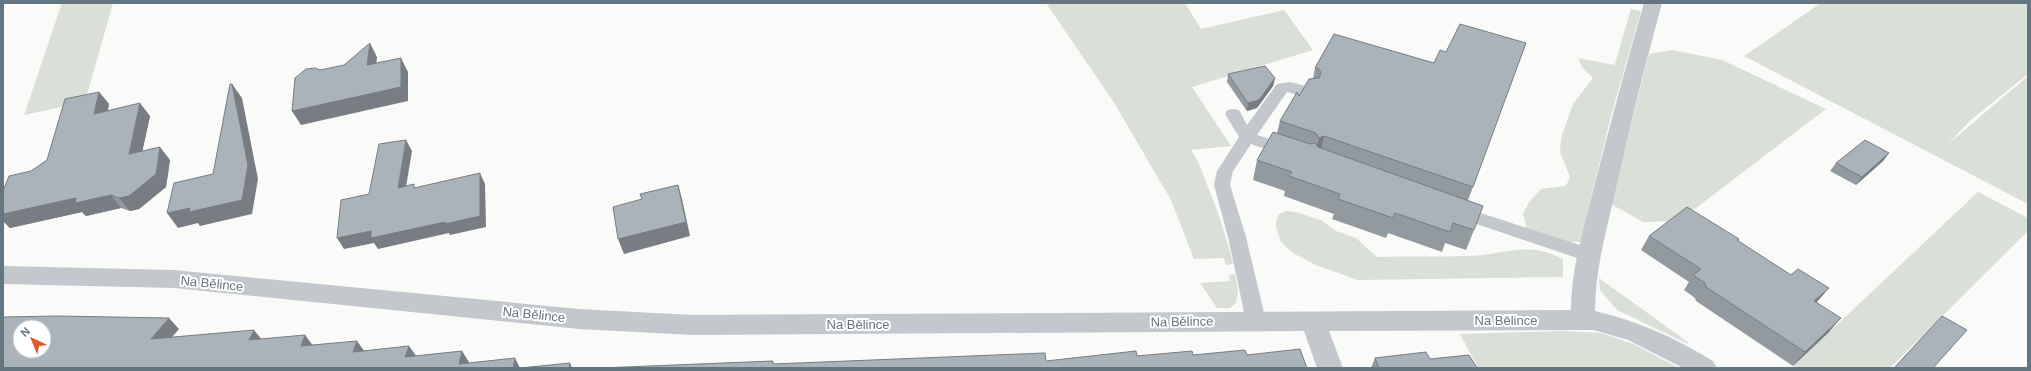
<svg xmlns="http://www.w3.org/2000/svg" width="2031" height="371" font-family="Arial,sans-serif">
	<rect width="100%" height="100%" fill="#fafaf8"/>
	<!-- green -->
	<path fill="#dadfd7" d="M62,3H113L85,102L24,115Z
		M1046,3H1185L1201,29L1284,10L1313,50L1192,87L1231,146L1191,150C1199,161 1203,174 1208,187C1218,212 1227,238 1233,264L1226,265L1224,258L1194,259L1171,200L1113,101Z
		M1821,3H2028V74L1972,119L1947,145L2028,76V204L1744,56Z
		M1631,9L1641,11L1612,112L1580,242H1567L1527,229L1523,214L1529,202L1541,189L1566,186L1570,177L1560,152L1561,138L1573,104L1593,78L1582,67L1578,58L1614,65V67Z
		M1673,50L1722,60L1826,109L1679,221L1643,222L1611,204L1649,54Z
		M1978,192L2028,218V231L1890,368H1796L1793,366Z
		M1287,211L1295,212L1321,220L1336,231L1356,238L1377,257C1407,256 1438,257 1468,256C1505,255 1527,240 1563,259V277L1358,280L1316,265L1293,253L1281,242L1276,227V221L1279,214Z
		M1235,274L1238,291L1236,303L1230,308H1217L1200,283L1230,281L1229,275Z
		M1599,278L1689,343L1688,344L1617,310L1600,290Z
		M1564,331L1601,333L1633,344L1679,368H1478L1460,334Z"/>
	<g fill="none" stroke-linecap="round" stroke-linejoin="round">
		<!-- service -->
		<path fill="#c3c8cc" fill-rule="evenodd" d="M1290,82L1313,88L1315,92L1313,96L1307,97L1287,92L1257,135L1294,147L1296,151L1294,155L1288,157L1251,144L1233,171L1230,185L1246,237L1266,321L1263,326L1256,329L1249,326L1246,321L1228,237L1214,185L1217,171L1239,137L1225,114L1227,110L1233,109L1239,110L1247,125L1277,84Z
			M1456,205L1595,250L1598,255L1595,260L1589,262L1450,215L1447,211L1450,207Z"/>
		<!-- minor -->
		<path fill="#c3c8cc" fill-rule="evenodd" d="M1644,3H1662C1645,65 1630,126 1616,188C1607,229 1595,269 1595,311C1638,321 1676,338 1713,361L1717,368H1683L1628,340L1594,330L1329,331L1343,368H1317L1304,331L693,335L579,329L174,288L3,284V266L174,270L579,309L693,315L1571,310C1571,270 1583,230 1593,191C1609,128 1626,65 1644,3Z"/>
	</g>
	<!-- wall -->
	<path fill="#929a9f" d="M1334,34L1473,187L1468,200L1474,230L1466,250L1445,243L1442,252L1388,233L1386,238L1332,219L1334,214L1284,196L1285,191L1253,180L1257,160L1277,133L1280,121L1313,79L1315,68Z
		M1228,74L1275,78L1273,86L1257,108L1247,111L1227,82Z
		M99,92L109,104L108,110L150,116L142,151L170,160L166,187L139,209L130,211L121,208L86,216L82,212L10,228L3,221V191L47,160Z
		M1889,153L1883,161L1856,185L1830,171L1836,163Z
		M1649,236L1738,240L1817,303L1829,332L1793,366L1696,301L1695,298L1684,290L1689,282L1641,250Z
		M1375,358L1430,359L1477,368H1371Z"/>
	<!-- shaded-wall -->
	<path fill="#777d82" d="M370,43L377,57L375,80L367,65Z
		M401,58L408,72V101L301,125L292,111Z
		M1275,78L1273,86L1257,108L1247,111L1248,103Z
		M232,84L242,98L258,179L252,214L200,226L198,223L178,228L167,213L190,208L242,200Z
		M99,92L109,104L104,126L94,114Z
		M140,103L150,116L139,167L129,154Z
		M1324,136L1320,155L1314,156L1319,138Z
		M406,140L412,151L404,199L398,188Z
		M160,147L170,160L166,187L139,209L130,211L119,198Z
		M1889,153L1883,161L1856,185L1862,177Z
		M480,173L485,184L486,227L450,235L449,233L378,249L374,243L344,249L337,238Z
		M678,185L682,199L690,236L624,254L618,239Z
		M111,195L121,208L86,216L82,212L10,228L3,221V214L76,198Z
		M1829,288L1817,302L1803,315L1814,301Z
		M169,318L179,329L161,350L151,339Z
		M1841,318L1829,332L1793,366L1805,352Z
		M254,330L263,341L249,340Z
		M305,335L314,347L301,346Z
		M357,341L365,352H353Z
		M409,346L417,357H405Z
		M462,351L469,362L467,368L459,364Z
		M515,358L520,368H513Z
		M570,363L572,368H569Z"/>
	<!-- building -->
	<path fill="#aab3b9" stroke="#777d82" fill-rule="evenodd" d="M1460,24L1526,43L1473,187L1324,136L1319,138L1316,133L1280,121L1297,92L1299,96L1309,79L1319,78L1321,73L1319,69L1315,68L1334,34L1434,63L1440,50L1446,52Z
		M370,43L367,65L401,58V87L292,111L295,78L306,69L315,68L320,70L344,65Z
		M1265,66L1275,78L1259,100L1248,103L1228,74Z
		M230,84H232L248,165L242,200L189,212L190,208L167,213L174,183L213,174Z
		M99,92L94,114L140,103L129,154L160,147L156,174L129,196L119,198L111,195L75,203L76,198L3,214V191L9,176L31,171L47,160L65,99Z
		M1273,132L1310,144L1315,143L1318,147L1483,206L1474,230L1453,223L1450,232L1395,213L1393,218L1338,199L1340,194L1289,176L1292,172L1257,160Z
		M406,140L398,188L414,184V188L480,173V216L445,224V222L371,238V231L337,238L341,200L369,194L379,144Z
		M1865,140L1889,153L1862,177L1836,163Z
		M678,185L686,222L618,239L613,207L642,199L640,194Z
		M1687,207L1739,239L1737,240L1791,275L1798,269L1829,288L1814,301L1841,318L1805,352L1706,287L1705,283L1693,275L1701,269L1649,236Z
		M58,316L169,318L151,339L254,330L249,340L305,335L301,346L357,341L353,352L409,346L405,357L462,351L459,364L515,358L513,368H3V317ZM20,327H44V351H20Z
		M1942,316L1967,330L1933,368H1894Z
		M1300,349L1307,368H600L773,361V364L1045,353L1046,361L1136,351L1137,356L1192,351L1193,355L1245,350L1247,355Z
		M1426,352L1430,359L1469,355L1477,368H1379L1375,358Z
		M570,363L569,368H520Z"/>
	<g text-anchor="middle" stroke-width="4" stroke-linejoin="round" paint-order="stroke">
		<!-- street labels -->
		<g font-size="13" fill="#657683" stroke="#fff">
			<text transform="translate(212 283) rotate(6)" y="5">Na Bělince</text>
			<text transform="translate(534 314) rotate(6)" y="5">Na Bělince</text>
			<text x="1506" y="325">Na Bělince</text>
			<text transform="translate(1182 321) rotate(-1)" y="5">Na Bělince</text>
			<text x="858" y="329">Na Bělince</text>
		</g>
	</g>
	<!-- border -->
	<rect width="2031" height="371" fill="none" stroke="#657683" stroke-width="8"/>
	<!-- north arrow -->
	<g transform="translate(32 339) rotate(316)"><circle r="19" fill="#ffffff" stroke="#c1c8cd"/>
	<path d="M0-3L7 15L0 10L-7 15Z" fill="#e4572e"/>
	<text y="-6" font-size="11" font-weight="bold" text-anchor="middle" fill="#657683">N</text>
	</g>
</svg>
